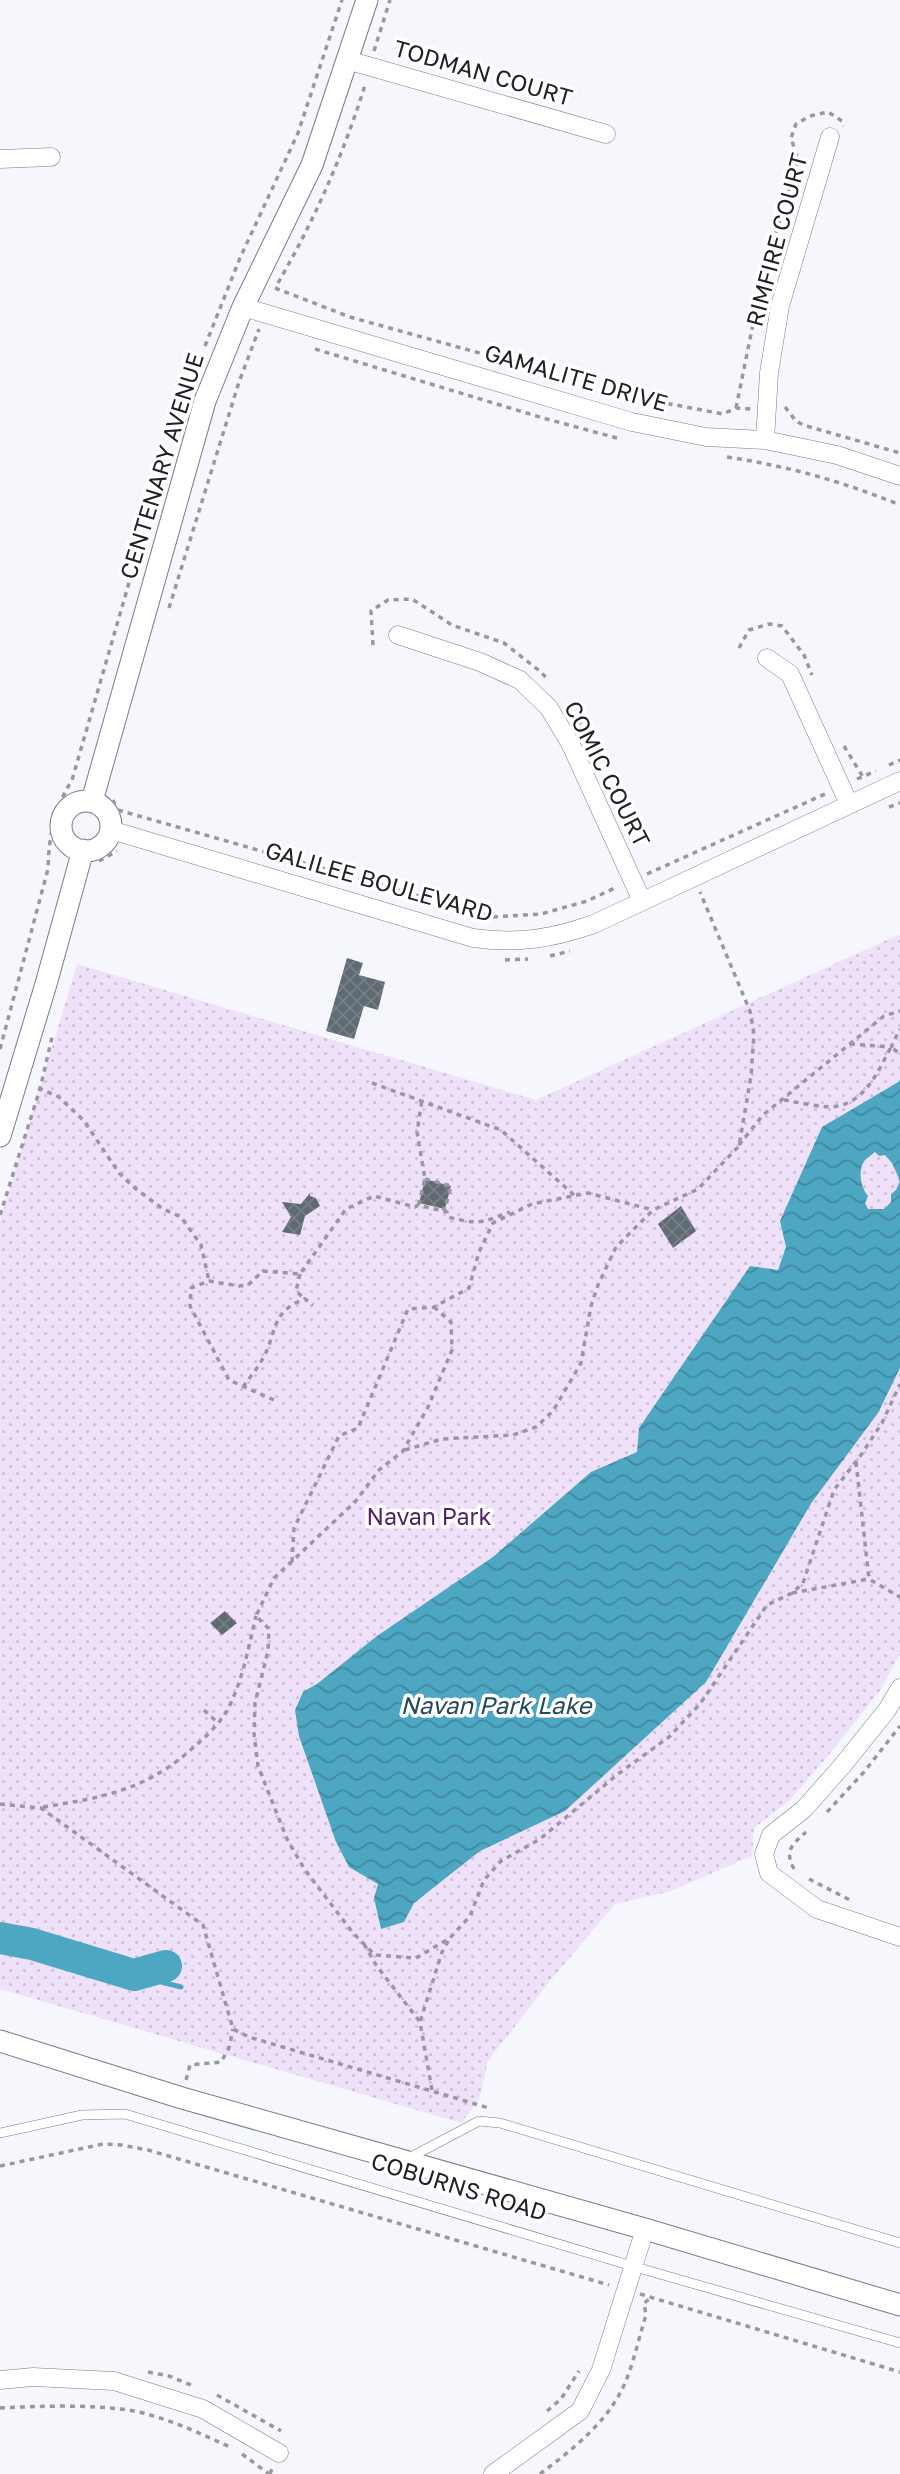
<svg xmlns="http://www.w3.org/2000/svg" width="900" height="2474" font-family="'Golos Text',sans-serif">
	<defs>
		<pattern id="park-dots" width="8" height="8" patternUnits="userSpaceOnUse" patternTransform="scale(1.75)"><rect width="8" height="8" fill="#f0e1fa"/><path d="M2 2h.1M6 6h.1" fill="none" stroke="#cec1d6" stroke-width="1.8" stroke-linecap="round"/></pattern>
		<pattern id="water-waves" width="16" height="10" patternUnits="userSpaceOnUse" patternTransform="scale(1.75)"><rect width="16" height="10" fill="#4da7c2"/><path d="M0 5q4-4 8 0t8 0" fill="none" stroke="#40889e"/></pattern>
		<pattern id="building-cross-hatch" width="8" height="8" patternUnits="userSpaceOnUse" patternTransform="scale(1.75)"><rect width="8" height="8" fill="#5f6a73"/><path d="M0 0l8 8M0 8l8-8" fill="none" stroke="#767f86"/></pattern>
	</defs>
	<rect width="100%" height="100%" fill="#f5f7fd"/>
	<!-- park -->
	<path fill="url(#park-dots)" d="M900,934V1654L881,1689L832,1751L790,1800L754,1828L752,1856L668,1892L615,1904L550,1981L488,2061L479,2100L461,2123L0,1989V1221L77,964L536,1100Z"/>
	<!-- water -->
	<path fill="url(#water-waves)" fill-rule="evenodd" d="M900,1081V1368L878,1413L812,1502L706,1682L565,1811L480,1851L414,1903L404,1922L381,1929L374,1898L378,1884L349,1867L336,1842L299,1736L295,1710L303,1692L317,1684L377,1636L493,1557L591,1472L637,1452L639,1428L750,1266L778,1270L786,1247L780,1221L822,1127ZM875,1152L879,1156L885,1155L892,1163L900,1181L896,1190L891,1194V1202L884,1209H868L865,1203L868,1196C861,1188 857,1170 865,1160C868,1157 872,1155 875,1152Z"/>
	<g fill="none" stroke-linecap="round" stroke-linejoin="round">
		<!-- stream -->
		<path stroke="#4da7c2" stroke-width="5" d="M134,1975L181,1987"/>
		<!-- river -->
		<path stroke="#4da7c2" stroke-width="32" d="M0,1938L32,1944L134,1975L166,1966"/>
	</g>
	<!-- building -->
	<path fill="url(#building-cross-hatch)" d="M347,958L363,963L359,975L385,982L378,1010L364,1006L354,1039L326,1031Z
		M425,1179L451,1186L445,1209L419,1203Z
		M310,1193V1196L316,1198L320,1206L305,1216L300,1235L282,1232L291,1217L282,1202L301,1204Z
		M681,1206L696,1231L673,1248L658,1224Z
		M225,1611L237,1623L222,1635L210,1623Z"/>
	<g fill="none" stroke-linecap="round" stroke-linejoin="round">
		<!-- service casing -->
		<g stroke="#777c89" stroke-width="10">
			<path id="service" d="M0,2133L82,2115L125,2114L632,2266L900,2343
				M409,2158L479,2121L500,2123L900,2243"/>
		</g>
		<!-- minor casing -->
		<g stroke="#777c89" stroke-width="19">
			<path id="minor" d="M347,60L606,134
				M0,159L51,157
				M243,307L632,422L706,437L765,440L837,455L900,476
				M765,440L769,373L780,306L830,137
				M398,635L480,662L520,680L549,708L571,745L642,901
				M767,658L790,674L849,804
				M111,830L473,938C518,944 551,939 594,924L900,781
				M900,1688L887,1710L842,1766L804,1809L771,1835L764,1854L769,1873L817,1909L900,1937
				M0,2380L33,2377L114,2381L203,2409L279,2453
				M493,2474L580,2411L601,2370L645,2229"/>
		</g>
		<!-- tertiary casing -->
		<g stroke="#777c89" stroke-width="23">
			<path id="tertiary" d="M92,801L205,401L243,307L312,165L367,0
				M61 826a25 25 0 1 1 50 0a25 25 0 1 1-50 0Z
				M0,1136L46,984L83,850
				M0,2041L182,2098L645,2229L900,2305"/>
		</g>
		<!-- path -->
		<path stroke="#97999e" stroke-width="3.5" stroke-dasharray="5 5" stroke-linecap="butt" d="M374,51L390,0
			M278,283C315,219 344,153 366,82
			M275,288L350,317L519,364L586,388L723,414L736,408L751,409
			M205,346L240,258L298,133L342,0
			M315,349L543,418L617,438
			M785,407L796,421L803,425L900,453
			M736,408L763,275L798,160L791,138L796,124L810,116L828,112L842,121L844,126
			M727,457C788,466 844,482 900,505
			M169,608L239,382L259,329
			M373,645L371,611L388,600L412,599L452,625L504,643L541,672L548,680
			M739,648L749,630L769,624L782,626L804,655L812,675
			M578,720L588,737
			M844,746L863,777
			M889,765L900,760
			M857,779L876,771
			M113,800L119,814
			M889,807L900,803
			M118,810L492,917L541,914L587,901L617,887
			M99,861L117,851
			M647,874L825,794
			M550,956L570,951
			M505,960L528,959
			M850,1044L891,1047L900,1029
			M0,1049L48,869C49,835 54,809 72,780L146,524L164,469
			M372,1083L501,1130L574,1195
			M38,1088L59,1097L84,1121L119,1173L136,1189L163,1209L181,1217L201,1245L209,1281
			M784,1100C798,1102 825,1109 838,1106C867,1100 879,1069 891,1047L900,1054
			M739,1145L763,1115L884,1016L900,1011
			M425,1179L451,1186L445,1209L442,1208
			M421,1203H419L425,1179L417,1132L422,1100
			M0,1215L40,1089L53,1033
			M300,1274L296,1291L305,1299
			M434,1307L451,1322L452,1350L428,1407L403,1451L379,1470L355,1502L274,1578L256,1616L269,1629L268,1651L255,1703L254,1734L258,1766L287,1839L305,1870L353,1933L375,1955L416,1958L450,1938L470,1916L484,1880L501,1861L540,1839L618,1774L669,1737L700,1704L767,1605L792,1593L803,1583L834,1490L861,1455L882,1423L900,1384
			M243,1387C249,1378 257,1369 262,1360C278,1333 269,1312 305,1299L313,1305
			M274,1400L229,1380L190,1306L191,1288L209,1281L239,1286L248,1285L263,1271L300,1274L346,1209L374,1196L415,1207L418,1205L447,1212L448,1217C479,1225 481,1223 510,1212
			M405,1450L442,1439L513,1435L536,1427L553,1411L581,1363L591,1306L598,1285L616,1247L653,1210L698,1189L739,1146L751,1076L754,1034L750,1011L700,892
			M856,1462L869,1579L900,1597
			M292,1562L294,1528L339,1436L358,1428L408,1309L434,1307L469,1288L479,1252L493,1223L532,1204L588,1193L653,1210
			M792,1593L869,1579
			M204,1710L218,1723
			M0,1804L41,1808L203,1925L233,2029L249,2037L489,2108
			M43,1807C100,1798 142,1791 187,1753C201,1741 215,1729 225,1714C242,1685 248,1649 256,1616
			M827,1812L864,1772L900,1726
			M794,1869C784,1850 792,1845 806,1832
			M809,1879L852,1901
			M364,1944L376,1965L420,2022
			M186,2080L190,2065L221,2062L229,2048L233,2029
			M432,2090L420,2022L442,1952L450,1938
			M0,2166L103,2144L121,2145L148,2150L609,2285
			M640,2294L900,2372
			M148,2372L169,2376L191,2385
			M217,2395L281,2431
			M0,2408C41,2406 94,2404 134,2411C168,2418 199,2433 230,2447
			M547,2411L561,2399L579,2371
			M242,2454L269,2474
			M270,2474L273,2466
			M540,2474C573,2449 608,2422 625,2383C634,2362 639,2337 646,2315L644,2303L651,2298"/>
		<!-- service -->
		<use href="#service" stroke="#fff" stroke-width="9"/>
		<!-- minor -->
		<use href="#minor" stroke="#fff" stroke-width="18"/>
		<!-- tertiary -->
		<use href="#tertiary" stroke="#fff" stroke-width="21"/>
	</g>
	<g text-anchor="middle" stroke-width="7" stroke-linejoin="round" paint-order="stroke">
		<!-- street labels -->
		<g font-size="23" fill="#202227" stroke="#fff">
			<text transform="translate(483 73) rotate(16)" y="8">TODMAN COURT</text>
			<text transform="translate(777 240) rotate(-75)" y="8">RIMFIRE COURT</text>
			<text transform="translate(576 378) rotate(16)" y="8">GAMALITE DRIVE</text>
			<text transform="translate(162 466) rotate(-73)" y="8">CENTENARY AVENUE</text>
			<text transform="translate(607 774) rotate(63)" y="8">COMIC COURT</text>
			<text transform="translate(379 882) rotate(16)" y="8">GALILEE BOULEVARD</text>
			<text transform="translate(459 2187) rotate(17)" y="8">COBURNS ROAD</text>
		</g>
		<!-- park labels -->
		<g font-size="23" fill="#502168" stroke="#fff">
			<text x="429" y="1525">Navan Park</text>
		</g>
		<!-- water labels -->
		<g font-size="24" font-style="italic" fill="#234b58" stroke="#fff">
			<text x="496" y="1714">Navan Park Lake</text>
		</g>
	</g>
</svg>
